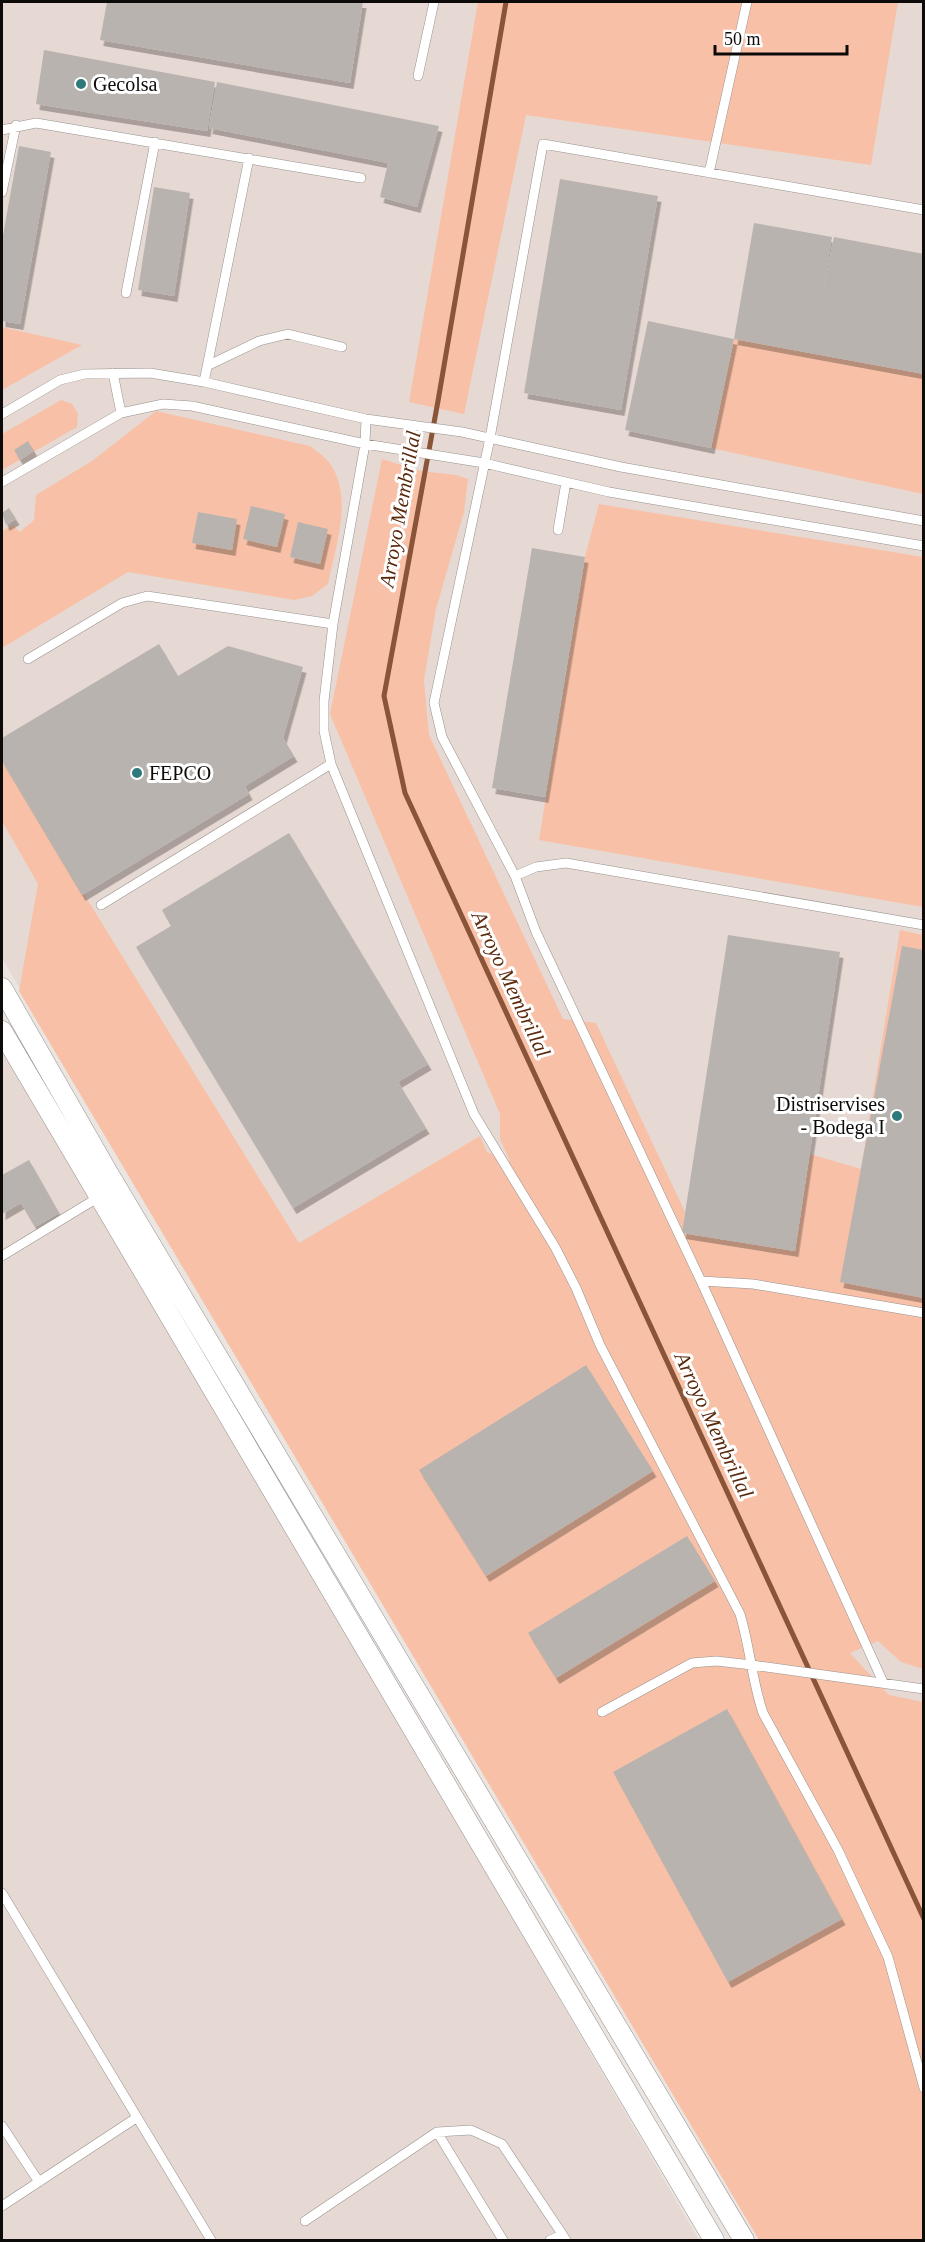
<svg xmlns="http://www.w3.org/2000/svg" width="925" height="2242" font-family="Georgia,serif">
	<defs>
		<filter id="shadow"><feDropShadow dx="3.5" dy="6" stdDeviation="0" flood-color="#0004"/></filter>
	</defs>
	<rect width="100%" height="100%" fill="#ebe5e2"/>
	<!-- built -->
	<path fill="#e6d8d2" d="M2,2H923V2240H759L2,958Z
		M2,1037L699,2240H2Z"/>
	<!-- green -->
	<path fill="#f8c1a7" d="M478,2H898L871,165L526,115L464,414L409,402Z
		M2,327L82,345L2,390Z
		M734,339L923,374V494L711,448Z
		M61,400L72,404L78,414L77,427L2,470V434Z
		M156,411L310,446C316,451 323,455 328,461C355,495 335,547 328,584L312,596L294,600L128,572L2,648V531L13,525L20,532L34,520L36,495L92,461Z
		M382,459L421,471L456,475L468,479L464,512L436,609L424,680L429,735L563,1019L596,1023L685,1212L683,1233L795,1251L810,1154L861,1169L900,930L923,935V1669L901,1662L878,1641L850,1653L889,1695L923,1702V2240H759L19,991L38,884L2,821V761L299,1243L480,1136L487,1152L510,1161L500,1139V1114L330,714Z
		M599,504L923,557V907L539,840L585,557Z"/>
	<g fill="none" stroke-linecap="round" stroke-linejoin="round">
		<!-- stream -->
		<path stroke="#8a5439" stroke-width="5" d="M506,2L438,401L384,696L405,793L924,1919"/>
	</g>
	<!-- building -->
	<path fill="#b9b3b0" filter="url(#shadow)" d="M107,2H363L350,83L100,40Z
		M44,50L215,82L207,131L36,104Z
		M217,82L439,126L417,207L380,197L388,163L209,128Z
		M19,146L51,152L20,324L2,321V241Z
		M560,179L658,196L621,410L524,393Z
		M154,187L190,193L174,296L138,290Z
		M754,223L832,237L822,296L834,237L924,254V374L734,339Z
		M648,321L734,339L711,448L625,430Z
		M28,441L34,451L20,460L14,450Z
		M251,506L285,514L277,547L243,539Z
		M9,508L16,519L6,525L2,513Z
		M198,512L237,519L232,550L192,543Z
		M298,522L328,529L320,564L290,557Z
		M532,548L585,557L545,797L492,788Z
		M159,644L178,676L228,646L303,667L283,738L294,756L245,786L249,794L82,895L2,761V738Z
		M289,833L428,1064L398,1082L426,1128L293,1208L136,947L171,926L162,910Z
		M728,935L840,952L795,1251L682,1233Z
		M902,946L924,950V1298L840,1282Z
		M29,1160L59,1213L35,1227L21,1203L2,1214V1175Z
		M586,1365L653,1471L486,1576L419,1470Z
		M687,1536L715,1581L556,1678L528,1633Z
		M727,1709L842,1919L728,1982L613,1772Z"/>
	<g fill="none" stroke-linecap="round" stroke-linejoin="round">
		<!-- lane casing -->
		<g stroke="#97918e" stroke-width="10">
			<path id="lane" d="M418,76L434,2
				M2,130L36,123L361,178
				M709,173L747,2
				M2,192L16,125
				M126,293L155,142
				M209,365L259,341L288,334L342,347
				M113,373L121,413
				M204,382L249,158
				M2,414L60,380L85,374L150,373L204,382L366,419L462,432L621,467L924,521
				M366,419L365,444L333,624L324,701V731L331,764L474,1114L555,1247L576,1288L600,1345L740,1614C750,1647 752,1681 763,1713L838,1850L888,1957L924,2088
				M2,482L121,413L163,404L192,406L365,444L484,463L609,492L924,546
				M558,530L566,482
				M28,659L122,603L147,596L333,624
				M515,876L536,867L566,863L924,925
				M101,905L331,764
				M2,1256L99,1197
				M701,1281L753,1284L924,1313
				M883,1682L701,1281L536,932L515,876L442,737L434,703L490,438L543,144L924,210
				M602,1712L692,1663L716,1661L752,1665L924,1689
				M2,1893L211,2240
				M2,2126L39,2182
				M437,2132L503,2240
				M2,2206L136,2118
				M305,2221L437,2132L471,2130L502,2144L566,2240
				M550,2240L562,2235"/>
		</g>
		<!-- street casing -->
		<g stroke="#97918e" stroke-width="21">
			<path id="street" d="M2,988L108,1173L744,2240
				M2,1031L714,2240"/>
		</g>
		<!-- lane -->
		<use href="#lane" stroke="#fff" stroke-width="9"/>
		<!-- street -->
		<use href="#street" stroke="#fff" stroke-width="20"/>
	</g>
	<!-- markers -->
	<g fill="#2f797a" stroke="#fff" stroke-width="2">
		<circle cx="81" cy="84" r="6"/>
		<circle cx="137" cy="773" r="6"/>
		<circle cx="897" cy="1116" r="6"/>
	</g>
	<g text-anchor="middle" stroke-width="6" stroke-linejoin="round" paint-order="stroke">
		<!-- poi labels -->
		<g font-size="20" fill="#0d0b0a" stroke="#fff" text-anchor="start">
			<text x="93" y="91">Gecolsa</text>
			<text x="149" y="780">FEPCO</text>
			<text x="885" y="1111" text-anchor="end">Distriservises<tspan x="885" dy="23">- Bodega I</tspan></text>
		</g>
		<!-- water labels -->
		<g font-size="21" font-style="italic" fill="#5b290c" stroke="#fff">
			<text transform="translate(400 509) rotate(-80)" y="7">Arroyo Membrillal</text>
			<text transform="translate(511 984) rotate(65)" y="7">Arroyo Membrillal</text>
			<text transform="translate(714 1425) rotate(65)" y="7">Arroyo Membrillal</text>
		</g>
	</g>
	<!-- border -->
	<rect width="925" height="2242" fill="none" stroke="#0d0b0a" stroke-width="6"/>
	<!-- scale -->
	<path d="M715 45v9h132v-9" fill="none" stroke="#0d0b0a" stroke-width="3"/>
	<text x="724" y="45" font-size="18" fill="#0d0b0a" stroke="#ffffff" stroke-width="4.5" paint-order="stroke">50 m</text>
</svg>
